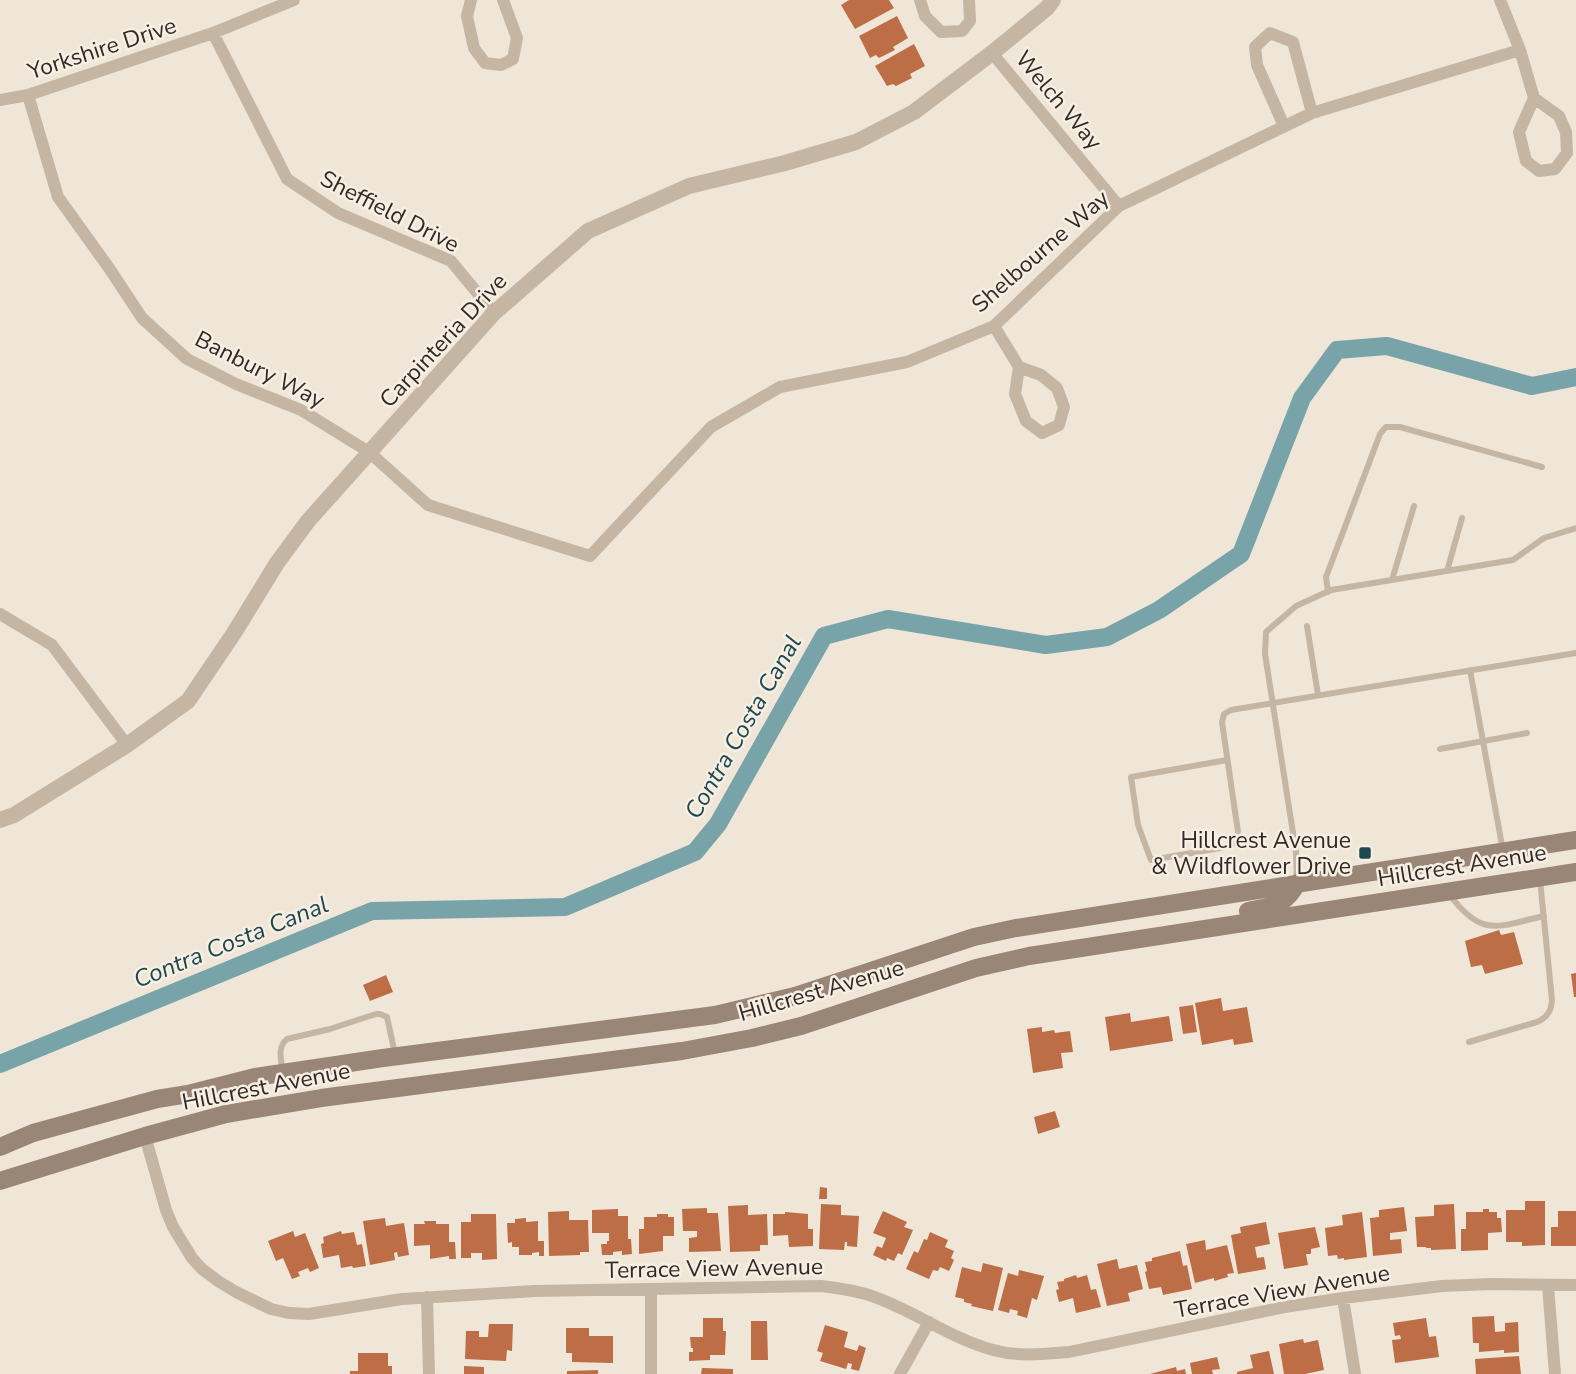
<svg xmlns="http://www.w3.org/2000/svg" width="1576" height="1374" font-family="'Nunito Sans',sans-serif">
	<rect width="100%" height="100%" fill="#efe6d7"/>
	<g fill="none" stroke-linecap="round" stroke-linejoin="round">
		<!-- canal -->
		<path stroke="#78a3a9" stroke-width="18" d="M0,1064L372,911L565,907L695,852L718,824L824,636L888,619L1046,645L1107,637L1159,610L1241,554L1302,398L1337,350L1387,346L1532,386L1576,377"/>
	</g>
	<!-- building -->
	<path fill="#bd6e46" d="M849,0H889L894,8L855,29L841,5Z
		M897,16L908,38L893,47L895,50L879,58L876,55L870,58L859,36Z
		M914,44L925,66L910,74L912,78L896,86L893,84L887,86L875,66Z
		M1499,930L1501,935L1514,932L1523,964L1485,974L1482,965L1471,967L1465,941Z
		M1576,973V997H1574L1571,974Z
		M386,975L393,992L370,1001L363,985Z
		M1221,998L1223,1011L1247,1007L1253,1042L1234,1045L1233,1039L1202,1045L1195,1003Z
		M1193,1005L1197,1032L1183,1034L1179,1007Z
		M1130,1013L1131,1022L1169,1016L1173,1041L1110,1051L1105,1017Z
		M1042,1027V1032L1054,1030L1055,1033L1070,1031L1073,1052L1061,1053L1063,1068L1033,1073L1027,1029Z
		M1055,1111L1060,1127L1038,1134L1034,1117Z
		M820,1187L827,1188V1199H819Z
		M1525,1201H1545V1245L1522,1246V1242H1506V1210H1525Z
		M821,1204L841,1205V1215L859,1216L857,1247L847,1246V1242H845L844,1250L819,1249Z
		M1454,1204L1456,1249L1431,1250V1248H1426V1247H1417L1415,1217L1434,1216V1205Z
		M748,1205V1215L767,1214L768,1245H760V1251L730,1252L728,1206Z
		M1404,1207L1407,1231L1390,1233V1240L1401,1239L1402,1253L1373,1256L1370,1218L1379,1217V1210Z
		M707,1208V1213H718L721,1251L689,1252V1238L697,1237V1231H683L682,1209Z
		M618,1209V1216H628V1239H631L632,1254L622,1255V1251L613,1252V1255H602L601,1244H607V1241H609V1233H592V1210Z
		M1483,1209H1489V1212H1497V1218H1501L1502,1232L1488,1233V1250L1461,1251V1229H1466V1212H1483Z
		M569,1211V1220H588L589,1252H580V1255L549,1256L548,1212Z
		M883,1211L907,1222L904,1227L913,1230L902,1255L898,1253L894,1261L887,1258L886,1261L873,1255L877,1246L882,1248L886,1238L873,1233Z
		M1558,1211H1576V1246H1551V1227H1558Z
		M785,1212L808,1214V1229H813V1246L789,1247L788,1235L773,1236V1214H785Z
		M1362,1212L1367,1257L1344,1260V1258L1338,1259L1337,1255L1328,1256L1325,1228L1343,1225L1342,1215Z
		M471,1214H496L497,1259L482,1260V1253H471V1258H461V1222H471Z
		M657,1214H668V1217H674V1236H663V1251L639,1254V1229H644V1217H657Z
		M385,1218L386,1226L404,1223L409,1255L398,1257L397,1252L394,1253L395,1260L370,1265L363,1221Z
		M526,1218V1222L538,1221V1241H544V1256H539V1252L532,1253V1255H519V1247H512V1242L508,1243L507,1223H515V1219Z
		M424,1221H436V1224H449V1242H455L456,1259H449V1256L430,1259V1245L414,1246V1224H425Z
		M1266,1222L1270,1244L1255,1247L1257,1258L1264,1257L1266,1269L1238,1274L1231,1235L1241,1233L1240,1227Z
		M1315,1227L1320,1247L1311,1249V1254H1306L1308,1265L1284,1269L1278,1233Z
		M293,1231L295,1237L305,1233L319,1268L310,1272L308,1268L298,1272L300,1276L292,1279L283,1258L276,1261L268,1241Z
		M341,1231L342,1234L354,1232L357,1245L362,1244L366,1266L353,1268L352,1266L341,1268L339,1255L323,1258L321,1244L324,1243L323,1237Z
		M930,1232L948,1240L945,1247L954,1251L951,1258L954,1260L949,1271L940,1267L938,1271L933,1270L929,1279L906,1269L914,1251L918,1253L924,1239L927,1240Z
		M1205,1240L1206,1250L1227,1245L1234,1273L1227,1274L1228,1277L1214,1281V1278L1195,1283L1186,1244Z
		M1180,1251L1183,1266L1187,1265L1192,1289L1163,1295L1161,1287L1149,1289L1145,1272L1147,1271L1145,1262L1152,1261V1258Z
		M1117,1259L1119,1269L1137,1265L1143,1289L1128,1293L1130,1301L1107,1306L1097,1264Z
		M983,1263L1003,1268L993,1311L971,1306L972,1304L964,1302V1299L955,1297L962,1267L981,1272Z
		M1019,1270L1044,1276L1037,1300L1032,1298L1027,1318L1017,1315L1018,1311L1010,1309L1009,1313L998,1310L1008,1273L1018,1276Z
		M1076,1275L1077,1278L1087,1275L1091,1290L1096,1289L1101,1307L1076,1313L1073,1298L1059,1302L1056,1290L1059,1289L1057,1282L1064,1281V1279Z
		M1494,1316L1495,1332L1505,1331V1323L1518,1322L1519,1352L1504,1353V1350L1479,1352V1343H1473L1472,1317Z
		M703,1318H723V1331H726L725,1355H710V1360L689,1361V1352H693V1348H691L690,1337H703Z
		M1426,1318L1429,1337L1436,1336L1439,1357L1395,1363L1392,1340L1401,1339L1400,1335L1395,1336L1393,1323Z
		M751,1321H767L768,1360H751Z
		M489,1324H513L512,1351L507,1350L506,1361L465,1359L466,1331H479V1337H488Z
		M825,1325L848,1332L844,1347L857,1351L859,1345L866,1348L859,1371L851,1369L852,1364L848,1363L846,1369L820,1361L823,1353L817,1351Z
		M566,1328H589V1336H613V1363L572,1362V1353H566Z
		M1303,1339L1304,1343L1318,1340L1324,1370L1305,1374H1284L1279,1344Z
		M1269,1351L1274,1374H1237V1372L1253,1368L1250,1355Z
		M358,1353H388V1366H392V1374H350V1371H358Z
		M1519,1356L1521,1374H1476L1475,1359Z
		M1217,1357L1220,1369L1212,1370L1213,1374H1192L1190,1363Z
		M464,1366L484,1367V1374H464Z
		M1176,1367L1177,1371L1185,1369L1186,1374H1150Z
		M702,1368L733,1369V1374H701Z
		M598,1370V1374H567V1371Z"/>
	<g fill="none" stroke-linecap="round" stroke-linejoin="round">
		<!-- service -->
		<path stroke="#c5b6a4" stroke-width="6" d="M1447,571L1462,518
			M1392,580L1414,506
			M1328,592L1326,577L1380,434L1386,427H1400L1542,467
			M1307,626L1318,695
			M1470,670L1503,851
			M1440,749L1527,733
			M1227,760L1131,777L1138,825L1151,860L1226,847C1234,844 1237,840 1238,832L1222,722L1224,714L1231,710L1576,653
			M1297,882L1296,852L1265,654L1266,632L1296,606L1331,590L1513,560L1544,538L1576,528
			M1449,894C1482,938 1496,927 1544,916
			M1469,1042L1537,1022C1548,1017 1551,1011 1552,1000L1540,880
			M283,1072C281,1060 277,1047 287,1039L330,1029L376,1014H380L387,1017L395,1054"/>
		<!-- minor -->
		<path stroke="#c5b6a4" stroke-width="12" d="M471,0L467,16L474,48L485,63L501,65L513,59L517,38L503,0
			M920,0L925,16L941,32L962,31L970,21L969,0
			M1500,0L1520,50L1534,98L1559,116L1566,132L1567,153L1555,169L1539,171L1526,161L1519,132L1534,98
			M213,33L287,179L338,213L451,261L494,313
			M992,53L1119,206
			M28,95L58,197L109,268L142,318L187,359L236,384L301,410L369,452L428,505L590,556L711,427L780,387L907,362L994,326L1119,206L1312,113L1520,50
			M0,100L28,95L213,33L294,0
			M1284,126L1257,65L1255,47L1270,33L1293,42L1312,113
			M994,326L1019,367L1015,394L1026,421L1042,433L1059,425L1064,407L1057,388L1041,375L1019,367
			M0,614L52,645L127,745
			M145,1136L166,1210L173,1227L192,1258L202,1269L218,1281L236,1292L271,1309L289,1313L309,1314L402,1299L535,1291L821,1286C837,1288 853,1290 869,1295C912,1309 949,1338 993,1350C1018,1357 1044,1354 1069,1352L1285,1307L1343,1298L1442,1286L1491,1284L1576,1285
			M1548,1286L1555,1374
			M427,1297L429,1374
			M1343,1298L1355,1374
			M651,1374V1290
			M900,1374L929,1322"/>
		<!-- tertiary -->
		<path stroke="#c5b6a4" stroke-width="16" d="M0,820L14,815L127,745L188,701L234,633L277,563L308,521L494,313L588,231L689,186L785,163L856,142L914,112L992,53L1047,8L1053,0"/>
		<!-- secondary -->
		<path stroke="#998676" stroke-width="18" d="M1248,911C1271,906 1285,907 1297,883
			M0,1147L33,1133L157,1099L188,1094L255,1077L383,1058L715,1015L795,996L974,937L1016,928L1576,840
			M0,1181L145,1136L226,1114L321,1098L682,1051L752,1038L801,1026L976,968L1029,956L1576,872"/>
	</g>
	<!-- markers -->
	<rect fill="#1e4850" stroke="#f7efe3" stroke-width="2.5" x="1358" y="846" width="14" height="14" rx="3.5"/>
	<g text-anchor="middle" stroke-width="5" stroke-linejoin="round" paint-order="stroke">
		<!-- street labels -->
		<g font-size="23" fill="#312a25" stroke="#f7efe3">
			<text transform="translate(102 48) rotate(-18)" y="8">Yorkshire Drive</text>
			<text transform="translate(1059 100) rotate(50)" y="8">Welch Way</text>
			<text transform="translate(390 211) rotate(27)" y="8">Sheffield Drive</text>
			<text transform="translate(1040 251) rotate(-41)" y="8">Shelbourne Way</text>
			<text transform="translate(443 340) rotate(-47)" y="8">Carpinteria Drive</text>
			<text transform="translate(260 369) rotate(27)" y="8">Banbury Way</text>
			<text transform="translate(1462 865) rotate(-9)" y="8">Hillcrest Avenue</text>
			<text transform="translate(821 990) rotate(-16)" y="8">Hillcrest Avenue</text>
			<text transform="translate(266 1086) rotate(-11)" y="8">Hillcrest Avenue</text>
			<text transform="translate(714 1268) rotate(-1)" y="8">Terrace View Avenue</text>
			<text transform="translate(1282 1291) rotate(-10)" y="8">Terrace View Avenue</text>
		</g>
		<!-- poi labels -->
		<g font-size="23" fill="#312a25" stroke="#f7efe3" text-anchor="end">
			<text x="1351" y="848">Hillcrest Avenue<tspan x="1351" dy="26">&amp; Wildflower Drive</tspan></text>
		</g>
		<!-- water labels -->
		<g font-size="24" font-style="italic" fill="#1e4850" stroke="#f7efe3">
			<text transform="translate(743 727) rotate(-60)" y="8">Contra Costa Canal</text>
			<text transform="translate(231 942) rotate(-22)" y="8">Contra Costa Canal</text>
		</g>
	</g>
</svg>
